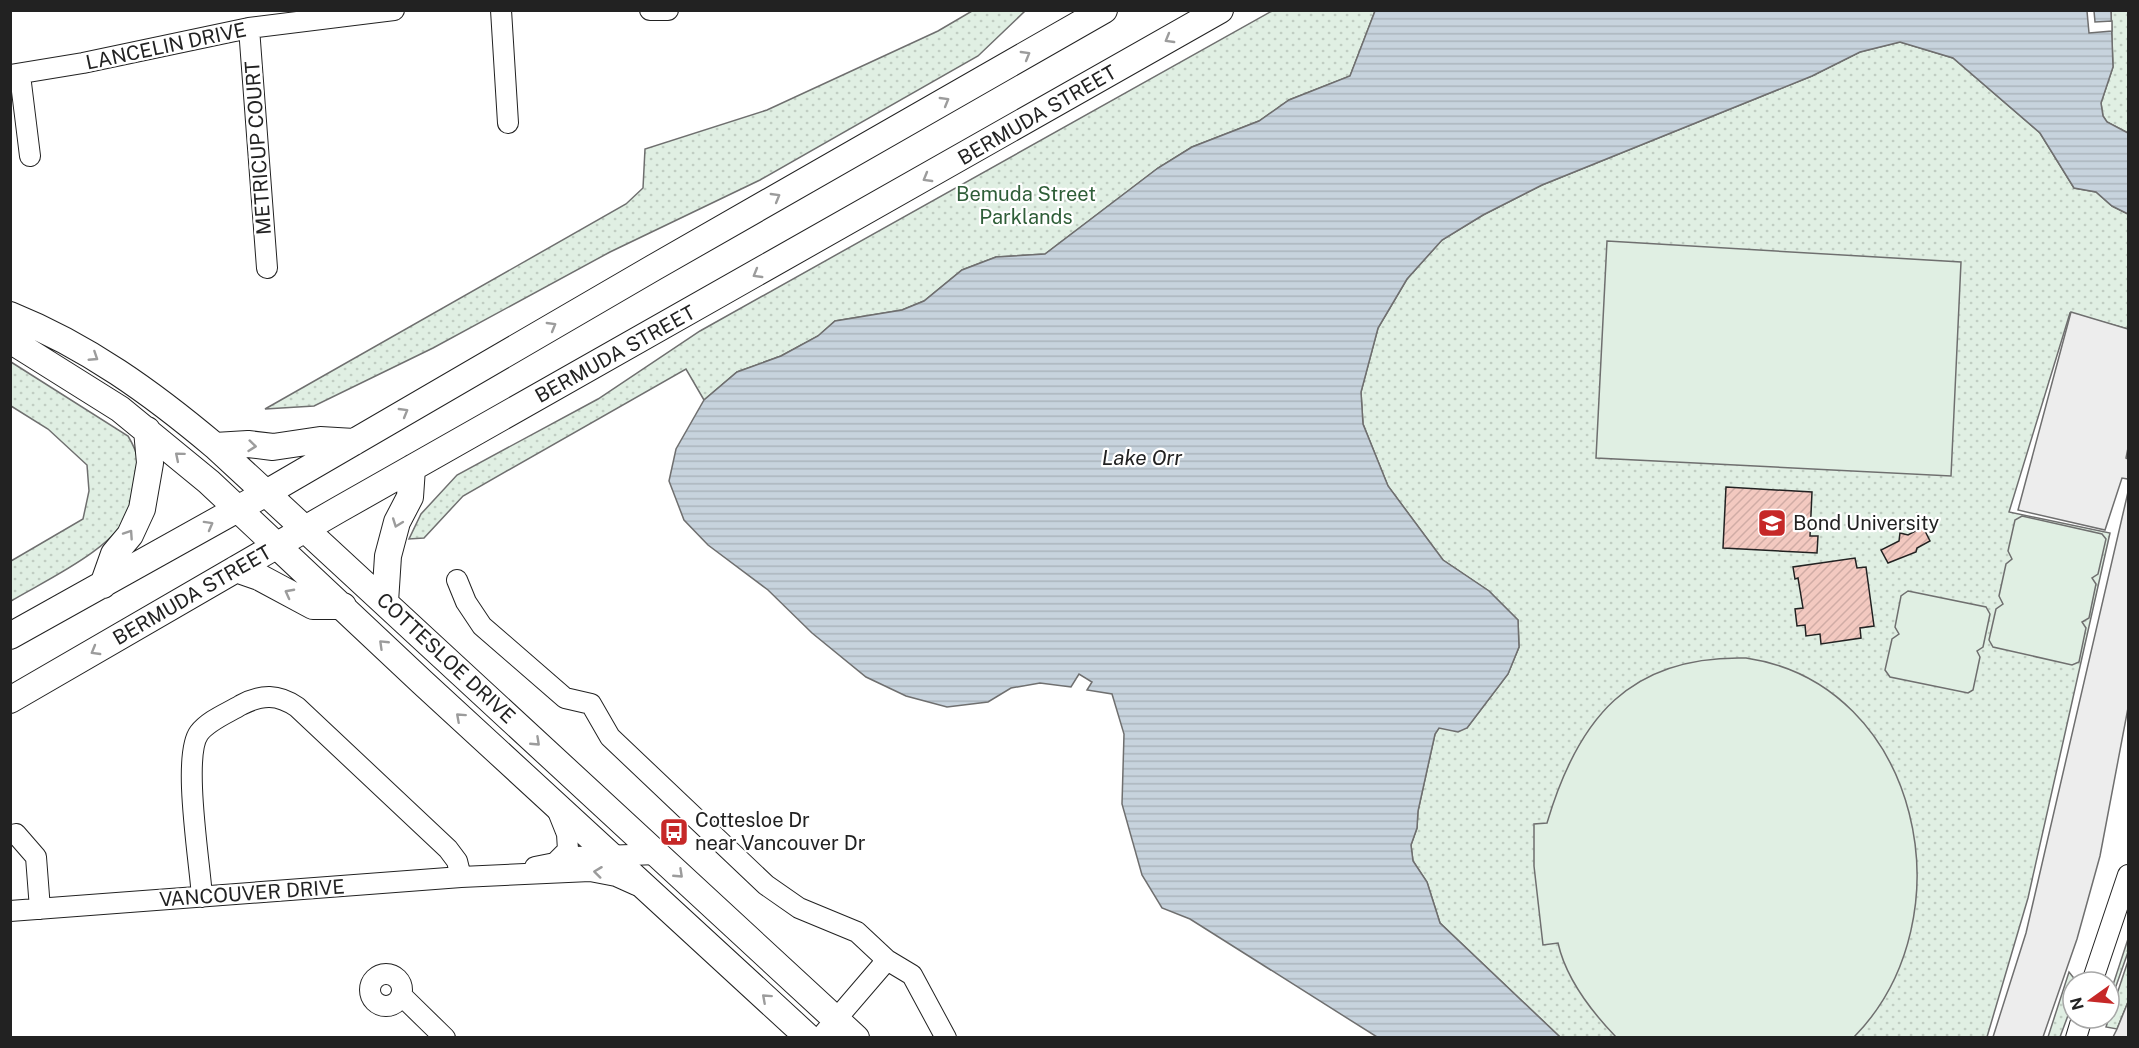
<svg xmlns="http://www.w3.org/2000/svg" width="2139" height="1048" font-family="'Public Sans',sans-serif">
	<defs>
		<pattern id="green-dots" width="8" height="8" patternUnits="userSpaceOnUse" patternTransform="scale(1.5)"><rect width="8" height="8" fill="#e0efe3"/><path d="M2 2h.1M6 6h.1" fill="none" stroke="#c0cdc2" stroke-width="1.8" stroke-linecap="round"/></pattern>
		<pattern id="water-rules" width="6" height="5" patternUnits="userSpaceOnUse" patternTransform="scale(1.5)"><rect width="6" height="5" fill="#c7d3dd"/><path d="M0 2.5h6" fill="none" stroke="#abb5bd"/></pattern>
		<pattern id="building-hatch" width="6" height="6" patternUnits="userSpaceOnUse" patternTransform="scale(1.5)"><rect width="6" height="6" fill="#f3c9c0"/><path d="M-1 1l2-2M0 6l6-6M5 7l2-2" fill="none" stroke="#d0aca5"/></pattern>
	</defs>
	<rect width="100%" height="100%" fill="#fff"/>
	<!-- green -->
	<path fill="url(#green-dots)" stroke="#6f6f6f" stroke-width="1.5" d="M972,11H1025L978,56L760,180L610,252L433,348L314,406L265,409L626,204L643,188L645,149L767,110L938,31Z
		M1272,11H1375L1350,76L1289,100L1259,121L1192,147L1158,168L1045,254L996,257L962,270L924,301L902,310L835,321L818,336L781,356L737,372L704,400L686,369L463,496L424,538L409,539L421,514L457,475L598,399L700,331Z
		M2111,11H2128V133L2107,122L2103,116L2101,103L2113,67Z
		M1900,42L1953,58L2040,133L2074,188L2096,192L2112,206L2128,214V329L2070,313L2009,512L2110,533L2028,898L1987,1037H1560L1440,923L1427,882L1413,861L1411,845L1417,828L1418,811L1435,734L1439,728H1467L1508,674L1519,647L1518,620L1489,591L1443,560L1388,486L1363,424L1361,392L1378,328L1407,279L1442,240L1483,215L1542,185L1812,76L1860,52Z
		M11,362L128,436C140,456 139,462 135,484C134,491 134,500 132,507C119,547 46,580 11,601V561L83,519L89,491L87,465L48,429L11,406Z
		M2128,939V952L2109,1006V997Z
		M2128,961V1002L2117,1029L2106,1027Z
		M2069,972L2077,982H2073V1002L2060,1037H2048Z"/>
	<!-- pitch -->
	<path fill="#e0efe3" stroke="#6f6f6f" stroke-width="1.5" d="M1607,241L1961,262L1951,476L1596,458Z
		M2022,516L2102,534L2106,539L2098,574L2092,578L2096,584L2089,618L2082,622L2086,628L2079,662L2072,665L1993,647L1989,640L1996,609L2003,604L1999,596L2006,564L2012,559L2008,551L2015,520Z
		M1908,591L1986,607L1990,614L1983,647L1977,651L1980,657L1973,690L1968,693L1890,677L1885,670L1892,639L1899,634L1895,627L1901,596Z
		M1746,658C1921,684 1970,919 1854,1037H1616C1591,1011 1566,979 1558,943L1543,945L1534,866V824L1547,823C1578,718 1630,655 1746,658Z"/>
	<!-- parking -->
	<path fill="#ededed" stroke="#6f6f6f" stroke-width="1.5" d="M2071,312L2128,329V448L2126,458L2128,459V479L2122,478L2105,530L2018,510Z
		M2128,492V708L2100,856L2077,939L2043,1037H1993L2026,933Z
		M2128,1002V1037H2113L2117,1029Z"/>
	<!-- water -->
	<path fill="url(#water-rules)" stroke="#6f6f6f" stroke-width="1.5" d="M1375,11H2111L2113,67L2101,103L2103,116L2107,122L2128,133V214L2112,206L2096,192L2074,188L2040,133L1953,58L1900,42L1860,52L1812,76L1542,185L1483,215L1442,240L1407,279L1378,328L1361,392L1363,424L1388,486L1443,560L1489,591L1518,620L1519,647L1508,674L1467,728L1458,732L1439,728L1435,734L1418,811L1417,828L1411,845L1413,861L1427,882L1440,923L1560,1037H1377L1190,919L1162,908L1142,875L1122,804L1124,734L1112,694L1087,690L1092,682L1079,674L1071,687L1040,683L1011,688L988,702L947,707L906,696L866,677L812,633L768,590L708,545L684,520L669,481L676,449L704,400L737,372L781,356L818,336L835,321L902,310L924,301L962,270L996,257L1045,254L1158,168L1192,147L1259,121L1289,100L1350,76Z"/>
	<!-- pier -->
	<path fill="#fff" stroke="#6f6f6f" stroke-width="1.5" d="M2087,11H2094L2095,22L2112,21V31L2089,33Z"/>
	<!-- building -->
	<path fill="url(#building-hatch)" stroke="#222" stroke-width="1.5" d="M1726,487L1812,492L1810,536H1818L1817,553L1723,548Z
		M1923,527L1930,541L1917,548L1916,552L1888,563L1881,550L1899,541L1900,533L1908,535Z
		M1855,558L1857,568L1866,567L1874,626L1860,628L1861,638L1821,644L1820,634L1806,636L1805,625L1797,626L1795,609L1803,608L1798,578L1795,579L1793,567Z"/>
	<g fill="none" stroke-linecap="round" stroke-linejoin="round">
		<!-- minor casing -->
		<g stroke="#222" stroke-width="22">
			<path id="minor" d="M501,10L508,123
				M650,10H668
				M249,28L267,268
				M10,75L83,63L249,28L394,10
				M20,75L30,156
				M457,580L466,602L482,626L565,698L591,704L610,737L766,885L799,908L857,932L887,960L912,975L946,1038
				M16,834L36,857L40,909
				M555,863L575,857L658,854
				M535,867L555,863L568,850L567,834L557,809
				M202,897C200,864 182,756 199,733C209,720 228,713 241,705C262,694 278,694 297,707L448,849L457,861L461,877
				M10,911L461,877L590,871L616,876L636,885
				M370 990a16 16 0 1 1 32 0a16 16 0 1 1-32 0Z
				M2092,982L2128,875
				M401,995L445,1038
				M820,1038L887,960
				M2076,1038L2082,1018"/>
		</g>
		<!-- major casing -->
		<g stroke="#222" stroke-width="28">
			<path id="major" d="M10,315C87,346 152,393 215,446L856,1038
				M10,340L120,409L209,482L422,682L809,1038
				M215,446L248,444L273,447L320,440L354,442
				M236,569L259,577L313,606H343
				M103,585L114,554L130,535L142,509L150,463L147,430
				M385,602L388,556L397,522L410,497L412,468
				M10,636L268,492L653,268L1104,10
				M10,700L338,510L1220,10"/>
		</g>
		<!-- minor -->
		<use href="#minor" stroke="#fff" stroke-width="20"/>
		<!-- major -->
		<use href="#major" stroke="#fff" stroke-width="26"/>
	</g>
	<!-- one-way arrows -->
	<defs><path id="oneway-chevron" d="M-2-3.5L2.5 0L-2 3.5" fill="none" stroke-width="1.6" stroke-linecap="round" stroke-linejoin="round" transform="scale(1.5)"/></defs>
	<g stroke="#9c9c9c">
		<use href="#oneway-chevron" transform="translate(1169 39) rotate(150)"/>
		<use href="#oneway-chevron" transform="translate(1026 55) rotate(-30)"/>
		<use href="#oneway-chevron" transform="translate(945 101) rotate(-30)"/>
		<use href="#oneway-chevron" transform="translate(927 178) rotate(150)"/>
		<use href="#oneway-chevron" transform="translate(776 197) rotate(-30)"/>
		<use href="#oneway-chevron" transform="translate(757 274) rotate(150)"/>
		<use href="#oneway-chevron" transform="translate(552 326) rotate(-30)"/>
		<use href="#oneway-chevron" transform="translate(94 357) rotate(33)"/>
		<use href="#oneway-chevron" transform="translate(404 412) rotate(-30)"/>
		<use href="#oneway-chevron" transform="translate(252 446) rotate(6)"/>
		<use href="#oneway-chevron" transform="translate(179 456) rotate(-140)"/>
		<use href="#oneway-chevron" transform="translate(397 523) rotate(110)"/>
		<use href="#oneway-chevron" transform="translate(209 525) rotate(-29)"/>
		<use href="#oneway-chevron" transform="translate(129 534) rotate(-56)"/>
		<use href="#oneway-chevron" transform="translate(289 593) rotate(-152)"/>
		<use href="#oneway-chevron" transform="translate(383 644) rotate(-136)"/>
		<use href="#oneway-chevron" transform="translate(95 651) rotate(150)"/>
		<use href="#oneway-chevron" transform="translate(460 717) rotate(-138)"/>
		<use href="#oneway-chevron" transform="translate(536 742) rotate(43)"/>
		<use href="#oneway-chevron" transform="translate(598 872) rotate(-173)"/>
		<use href="#oneway-chevron" transform="translate(679 874) rotate(43)"/>
		<use href="#oneway-chevron" transform="translate(766 998) rotate(-138)"/>
	</g>
	<!-- icons -->
	<defs>
		<g id="university-square" transform="scale(1.5)"><rect x="-9" y="-9" width="18" height="18" rx="4" fill="#c62828" stroke="#fff"/><path d="M0-5L7-2L0 1L-7-2ZM-4 1L0 2.5L4 1V4Q0 6-4 4Z" fill="#fff"/></g>
		<g id="bus-square" transform="scale(1.5)"><rect x="-9" y="-9" width="18" height="18" rx="4" fill="#c62828" stroke="#fff"/><path d="M-5-6H5V4H4V6H2V4H-2V6H-4V4H-5ZM-3.5-4V0h7V-4ZM-3.5 1.2v1.5H-2V1.2ZM2 1.2v1.5H3.5V1.2Z" fill="#fff"/></g>
	</defs>
	<g fill-rule="evenodd">
		<use href="#university-square" x="1772" y="523"/>
		<use href="#bus-square" x="674" y="832"/>
	</g>
	<g text-anchor="middle" stroke-width="4.5" stroke-linejoin="round" paint-order="stroke">
		<!-- street labels -->
		<g font-size="20" fill="#222" stroke="#fff">
			<text transform="translate(166 46) rotate(-12)" y="7">LANCELIN DRIVE</text>
			<text transform="translate(1037 115) rotate(-30)" y="7">BERMUDA STREET</text>
			<text transform="translate(258 148) rotate(-94)" y="7">METRICUP COURT</text>
			<text transform="translate(615 354) rotate(-29)" y="7">BERMUDA STREET</text>
			<text transform="translate(192 595) rotate(-30)" y="7">BERMUDA STREET</text>
			<text transform="translate(446 658) rotate(43)" y="7">COTTESLOE DRIVE</text>
			<text transform="translate(252 893) rotate(-4)" y="7">VANCOUVER DRIVE</text>
		</g>
		<!-- park labels -->
		<g font-size="20" fill="#2f5e38" stroke="#fff">
			<text x="1026" y="201">Bemuda Street<tspan x="1026" dy="23">Parklands</tspan></text>
		</g>
		<!-- poi labels -->
		<g font-size="20" fill="#222" stroke="#fff" text-anchor="start">
			<text x="1793" y="530">Bond University</text>
			<text x="695" y="827">Cottesloe Dr<tspan x="695" dy="23">near Vancouver Dr</tspan></text>
		</g>
		<!-- water labels -->
		<g font-size="21" font-style="italic" fill="#222" stroke="#fff">
			<text x="1142" y="465">Lake Orr</text>
		</g>
	</g>
	<!-- border -->
	<rect width="2139" height="1048" fill="none" stroke="#222222" stroke-width="24"/>
	<!-- north arrow -->
	<g transform="translate(2091 1000) rotate(255)"><circle r="28" fill="#ffffff" stroke="#a7a7a7" stroke-width="1.5"/>
	<path d="M0-4.5L10 22L0 15L-10 22Z" fill="#c62828"/>
	<text y="-9" font-size="16" font-weight="bold" text-anchor="middle" fill="#222222">N</text>
	</g>
</svg>
